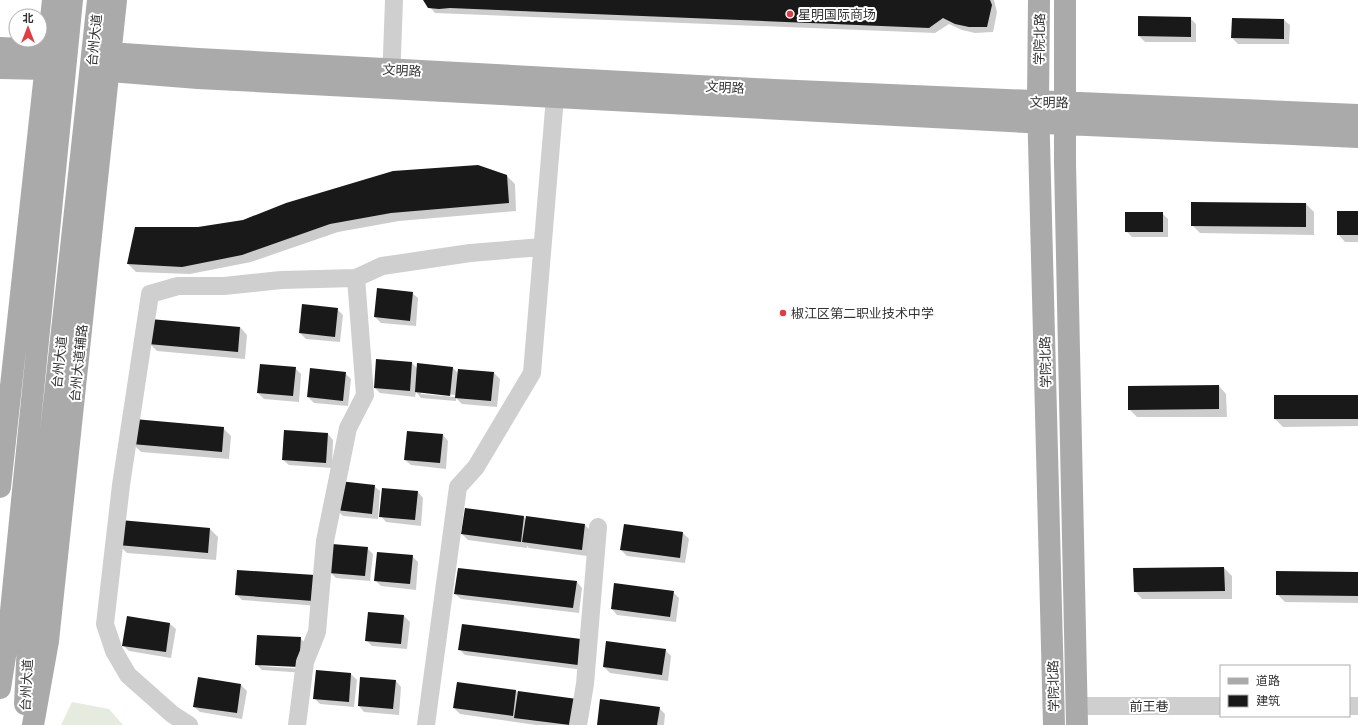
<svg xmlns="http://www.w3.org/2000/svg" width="1358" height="725" font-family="'Fira Sans','Noto Sans SC',sans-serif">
	<rect width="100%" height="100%" fill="#fff"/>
	<!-- green -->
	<path fill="#e5ebde" d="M72,702L109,709L123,725H61Z"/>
	<!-- shadow -->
	<path fill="#0003" fill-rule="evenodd" d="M424,0H994L997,12L993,32L975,33L962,30L949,24L935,33L435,13Z
		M1190,18L1196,24V42H1145L1139,36Z
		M1284,20L1290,25L1289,44H1238L1232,38Z
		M507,176L515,184L516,211L399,221L338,232L251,262L190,274L136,272L128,264L198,228Z
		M1306,204L1314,212V235L1200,233L1192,225Z
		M1358,212V242H1345L1338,234Z
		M1162,213L1168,219V237H1132L1126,231Z
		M412,293L418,298L416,326L381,323L375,317Z
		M337,309L343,315L340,342L306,339L300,333Z
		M240,327L247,335L245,359L157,351L149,343Z
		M412,363L418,369L453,368L459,374L494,373L500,379L497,407L462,404L456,398V401L421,398L416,392L415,397L380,393L375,388ZM421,392L455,395V397L421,394Z
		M295,368L301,374L299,402L264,399L258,393Z
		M345,373L351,379L348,406L314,403L308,397Z
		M1219,386L1226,394L1227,417H1137L1129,409Z
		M1358,396V426L1283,427L1275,419Z
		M223,428L231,436L229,459L141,452L133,444Z
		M328,434L333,440L332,468L289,465L283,460Z
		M443,435L448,441L446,469L411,465L405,460Z
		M374,486L380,491L378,519L343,516L337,510Z
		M418,492L423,498L421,526L386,522L381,516Z
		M524,517L526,519L585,525L591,531L587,556L529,548L527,546V548L468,540L462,534Z
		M121,521L210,529L218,537L216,560L127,553L119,545Z
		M683,533L689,539L685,563L627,556L621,550Z
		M367,548L373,554L370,581L336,578L330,572Z
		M412,556L418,562L416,590L381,586L375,580Z
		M1224,568L1232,576V599H1142L1135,591Z
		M1358,573V603L1285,602L1277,594Z
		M315,576L319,606L242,600L236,594Z
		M577,582L582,588L579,613L461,599L455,594Z
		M673,592L679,598L676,622L617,615L612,609Z
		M404,616L410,622L407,649L372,646L366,640Z
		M170,624L176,629L171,658L129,651L124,646Z
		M300,638L306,644L305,673L262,670L256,664ZM261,664L304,667V669L261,666Z
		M581,640L584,670L465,655L460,650Z
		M665,650L671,656L668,681L610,673L604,667Z
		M316,671L351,674L357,680L354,707L320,704L314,698Z
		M396,681L401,687L399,715L364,712L359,706Z
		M458,683L577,700L580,725H536L460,714L454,708Z
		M241,685L247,691L242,719L200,712L194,707Z
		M659,708L665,714L664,725H598Z"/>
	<!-- building -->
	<path fill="#191919" d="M423,0H990L992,5L987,27H969L955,24L943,18L929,28L450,8L439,9L428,8Z
		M1138,16L1191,17V37L1138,36Z
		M1232,18L1284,19V39L1231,38Z
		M478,165L507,175L509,203L391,213L330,224L242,255L182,267L127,264L135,227H198L243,220L286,203L393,171Z
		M1191,202L1306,203V227L1191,226Z
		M1337,211H1358V235H1337Z
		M1125,212H1163V232H1125Z
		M377,288L413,292L410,321L374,317Z
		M302,304L338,308L335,337L299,333Z
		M150,319L240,327L238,352L148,344Z
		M376,359L412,362L410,391L374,388Z
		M417,363L453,367L450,396L415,392Z
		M260,364L296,367L293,396L257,393Z
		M310,368L346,372L343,401L307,397Z
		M458,369L494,372L491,401L455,398Z
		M1219,385V409L1128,410V386Z
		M1274,395H1358V419H1274Z
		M134,419L224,427L222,452L132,444Z
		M284,430L328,433L326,463L282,460Z
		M407,431L443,434L440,463L404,460Z
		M339,481L375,485L372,514L336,510Z
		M382,488L418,491L415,520L379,517Z
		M465,508L524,516L521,542L461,534Z
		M526,516L585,524L582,550L522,542Z
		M120,520L210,528L208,553L118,545Z
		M624,524L683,532L680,558L620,550Z
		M332,544L368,547L365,576L329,573Z
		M377,552L413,555L410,584L374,581Z
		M1224,567L1225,591L1134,592L1133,568Z
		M458,568L577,581L573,608L454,594Z
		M237,570L315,575L313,601L235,595Z
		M1276,571L1358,572V596L1276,595Z
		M614,583L674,591L670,617L611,609Z
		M368,612L404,615L401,644L365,641Z
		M127,616L170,623L166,652L122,646Z
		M462,624L581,639L578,665L458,650Z
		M257,635L301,637L299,667L255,665Z
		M606,641L666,649L662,675L603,667Z
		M316,670L351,673L349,702L313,699Z
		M198,677L241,684L237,713L193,707Z
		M360,677L396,680L393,709L358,706Z
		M457,682L516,690L513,716L453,708Z
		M518,691L577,699L570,725L514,718Z
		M600,699L660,707L657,725H597Z"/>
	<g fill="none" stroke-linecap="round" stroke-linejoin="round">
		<!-- minor -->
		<path stroke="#cfcfcf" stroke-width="18" d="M391,83L394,0
			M1077,706H1221
			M1349,706H1358
			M189,725L172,714L128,675L114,651L105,624L121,485L150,294L178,286H224L281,280L356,278L382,266L470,253L542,247
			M297,725L305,662L317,632L325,541L348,428L365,395L356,278
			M426,725L458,487L476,467L532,373L555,97
			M578,725L585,684L598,527"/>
		<!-- major -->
		<path stroke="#aaa" stroke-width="22" d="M1039,0L1038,102L1054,725
			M1065,0V163L1077,725
			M0,48L47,50
			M93,52L198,59L774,90L1358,115
			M0,68L45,69
			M110,71L198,78L1065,124L1358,137
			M0,487L53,0
			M0,688L9,631L72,0
			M25,704L28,643L98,0
			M33,725L48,641L116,0"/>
	</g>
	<!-- markers -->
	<g fill="#e13c43" stroke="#fff" stroke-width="1.5">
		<circle cx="790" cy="14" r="4"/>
		<circle cx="783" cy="313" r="4"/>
	</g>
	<g text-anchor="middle" stroke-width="4" stroke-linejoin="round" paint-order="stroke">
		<!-- poi labels -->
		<g font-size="13" fill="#323232" stroke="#fff" text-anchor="start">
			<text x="798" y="19">星明国际商场</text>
			<text x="791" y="318">椒江区第二职业技术中学</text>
		</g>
		<!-- street labels -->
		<g font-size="13" fill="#323232" stroke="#fff">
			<text transform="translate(1039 39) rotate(-89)" y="5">学院北路</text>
			<text transform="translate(94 40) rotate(-84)" y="5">台州大道</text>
			<text transform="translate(402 70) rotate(3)" y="5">文明路</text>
			<text transform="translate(725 87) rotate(3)" y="5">文明路</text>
			<text transform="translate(1049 102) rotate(1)" y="5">文明路</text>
			<text transform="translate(59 362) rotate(-84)" y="5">台州大道</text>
			<text transform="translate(1045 362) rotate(-91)" y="5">学院北路</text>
			<text transform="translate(78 363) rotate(-84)" y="5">台州大道辅路</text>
			<text transform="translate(26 685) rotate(-87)" y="5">台州大道</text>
			<text transform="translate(1053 686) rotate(-91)" y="5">学院北路</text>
			<text x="1149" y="711">前王巷</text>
		</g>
	</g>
	<!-- legend -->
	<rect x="1220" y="665" width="130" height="52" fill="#ffffff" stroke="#adadad"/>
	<rect x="1228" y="678" width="20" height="6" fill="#aaaaaa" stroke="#adadad"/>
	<text x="1256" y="685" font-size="12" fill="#323232">道路</text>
	<rect x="1228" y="695" width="20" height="12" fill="#191919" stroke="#adadad"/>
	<text x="1256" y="705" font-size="12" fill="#323232">建筑</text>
	<!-- north arrow -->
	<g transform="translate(28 28)"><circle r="19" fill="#ffffff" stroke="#adadad"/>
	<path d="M0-3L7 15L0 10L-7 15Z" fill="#e13c43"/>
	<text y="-6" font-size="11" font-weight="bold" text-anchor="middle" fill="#323232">北</text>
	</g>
</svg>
